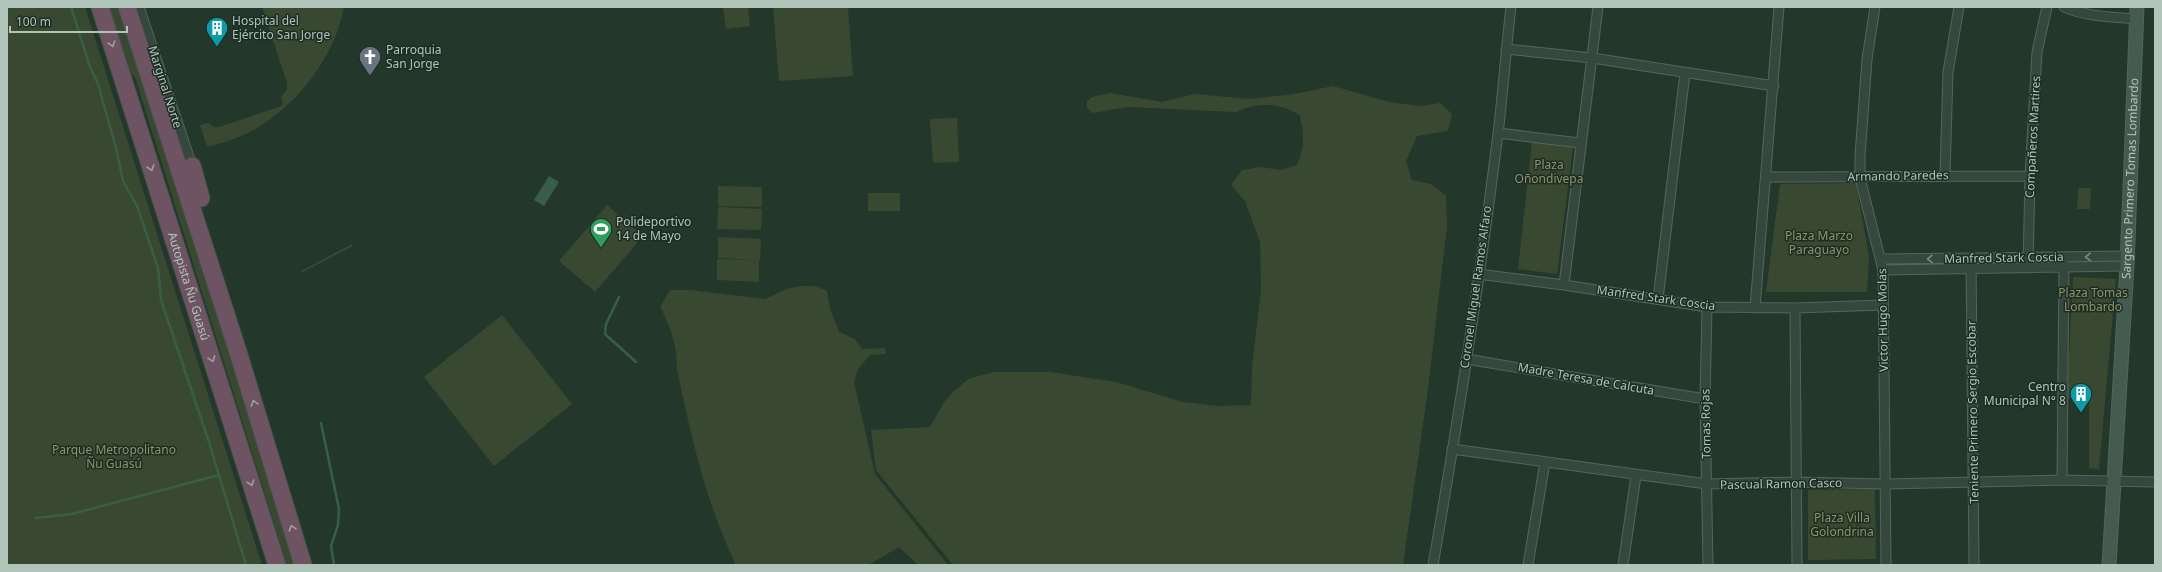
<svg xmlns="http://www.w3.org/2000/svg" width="2162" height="572" font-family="'Noto Sans',sans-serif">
	<rect width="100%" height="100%" fill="#23382b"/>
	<!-- green -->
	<path fill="#394931" d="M7,7H85L262,565H7Z
		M109,7H120L295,565H287L135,77L131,73Z
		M262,7H344C334,62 288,118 236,138C227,142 216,144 207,147L200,125L209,123L214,127H219L279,107L283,104L281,97L287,89V83Z
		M723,7H748L750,26L726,29Z
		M773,7H848L853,76L779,81Z
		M1333,86L1389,102L1421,106L1440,103L1452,114L1448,131L1417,136L1406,161L1412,180L1431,184L1446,196L1447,226L1428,389L1403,565H953L876,470L871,430L930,427L944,402L954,391L970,378L995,372H1050L1116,382L1183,402L1219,406L1251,405L1252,366L1261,290L1260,242L1245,201L1231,185L1242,170L1261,167L1281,170L1297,165C1305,147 1304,135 1300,116C1282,102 1256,102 1236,112L1128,107L1092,113L1087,108V101L1092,97L1110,93L1162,102L1194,94L1251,99L1295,94Z
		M957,118L959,162L933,163L930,119Z
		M1532,141L1573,147L1557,274L1518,269Z
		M1856,183L1869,257L1867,292H1766L1780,184Z
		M718,186L762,187V207L718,206Z
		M2078,188H2091L2090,209H2077Z
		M868,193H900V211H868Z
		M607,205L643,236L595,292L559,261Z
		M718,207L762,209L761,230L717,229Z
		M718,237L761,239L760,260L718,258Z
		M352,244L353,246L301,273V271Z
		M717,259L759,260V282L717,280Z
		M2073,277L2116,279L2099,469L2089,468V399L2067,398Z
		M800,286H815L827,291L830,309L839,332L855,339L862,349L885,348L886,354L870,355L858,369L854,382L875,474L948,565H918L899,547L868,565H736C706,503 691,437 677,369C677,346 671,327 660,307L670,290H690L765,299L787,289Z
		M502,315L572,404L494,466L424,377Z
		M1875,489L1876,559L1808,560V490Z"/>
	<!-- water -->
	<path fill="#395e47" d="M549,176L559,182L544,206L534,200Z"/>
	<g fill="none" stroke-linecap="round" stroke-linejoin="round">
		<!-- stream -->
		<path stroke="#395e47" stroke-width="2.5" d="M71,7L90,67L98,84L116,148L123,181L137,206L158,268L161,300L209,442L246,565
			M619,297L606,324L605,334L636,362
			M321,423L339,509L338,525L331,546L334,565
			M36,518L72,514L219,475"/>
		<!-- street casing -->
		<g stroke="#54665c" stroke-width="11">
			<path id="street" d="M139,7L192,166
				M1875,7L1867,59L1860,156V178L1883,270L1886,565
				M2064,7C2087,17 2112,17 2137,19
				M1506,49L1592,58L1774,86
				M1498,133L1580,143
				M1945,175L1948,72L1959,7
				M1766,177L2030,176
				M1971,258L1974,565
				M1881,259L2127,256
				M2028,268L2030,176L2037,52L2047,7
				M1883,270L2127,266
				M1478,274L1564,285L1707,307L1795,308L1883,305
				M1564,285L1598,7
				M1658,299L1685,73
				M1707,307L1705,399L1708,565
				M1755,308L1779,7
				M1795,308L1797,565
				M1466,359L1705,399
				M1452,449L1707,484L1796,482L1885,484L2062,480L2155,482
				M2062,480L2064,263
				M1433,565C1458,422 1480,278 1498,134C1503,92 1506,49 1511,7
				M1528,565L1545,462
				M1623,565L1636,476"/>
		</g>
		<!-- secondary casing -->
		<g stroke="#54665c" stroke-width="15">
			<g id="secondary">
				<path id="s1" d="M2109,565L2127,266L2137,7"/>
			</g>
		</g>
		<!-- highway casing -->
		<g stroke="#415349" stroke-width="19">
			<g id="highway">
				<path id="s2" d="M100,7L277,565"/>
				<path d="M127,7L238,352L303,565"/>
				<path d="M192,166L201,198"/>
			</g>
		</g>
		<!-- street -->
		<use href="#street" stroke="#36483e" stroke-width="9"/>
		<!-- secondary -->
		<use href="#secondary" stroke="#455b4f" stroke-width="13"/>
		<!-- highway -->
		<use href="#highway" stroke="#6e5463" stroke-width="17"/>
	</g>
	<!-- one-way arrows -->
	<defs><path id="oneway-chevron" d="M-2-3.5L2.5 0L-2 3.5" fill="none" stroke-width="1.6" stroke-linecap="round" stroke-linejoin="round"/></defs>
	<g stroke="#9da2a0">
		<use href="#oneway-chevron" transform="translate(112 44) rotate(72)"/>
		<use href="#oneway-chevron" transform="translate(151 168) rotate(72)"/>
		<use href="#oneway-chevron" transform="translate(212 359) rotate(72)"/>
		<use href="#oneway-chevron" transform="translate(254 403) rotate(-107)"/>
		<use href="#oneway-chevron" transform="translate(251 483) rotate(72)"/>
		<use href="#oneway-chevron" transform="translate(292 528) rotate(-107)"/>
	</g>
	<g stroke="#7a8c82">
		<use href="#oneway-chevron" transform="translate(2088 257) rotate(179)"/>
		<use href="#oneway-chevron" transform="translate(1930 259) rotate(179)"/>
	</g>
	<!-- icons -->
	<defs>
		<g id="building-pin" transform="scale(1.15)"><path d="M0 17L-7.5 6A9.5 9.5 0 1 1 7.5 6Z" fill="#0f9aa8" stroke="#1c2d23"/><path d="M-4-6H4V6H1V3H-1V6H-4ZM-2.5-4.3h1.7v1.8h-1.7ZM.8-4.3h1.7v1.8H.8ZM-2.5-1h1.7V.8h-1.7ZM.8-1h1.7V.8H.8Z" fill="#fff"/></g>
		<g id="church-pin" transform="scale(1.15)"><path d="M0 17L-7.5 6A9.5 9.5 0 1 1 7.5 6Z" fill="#6b7280" stroke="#1c2d23"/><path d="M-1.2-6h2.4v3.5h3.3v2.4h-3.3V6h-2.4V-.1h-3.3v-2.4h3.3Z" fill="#fff"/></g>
		<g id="stadium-pin" transform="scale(1.15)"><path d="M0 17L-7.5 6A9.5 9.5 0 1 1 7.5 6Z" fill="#2e9e5b" stroke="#1c2d23"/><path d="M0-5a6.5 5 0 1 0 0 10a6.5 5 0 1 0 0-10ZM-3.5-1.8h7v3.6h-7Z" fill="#fff"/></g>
	</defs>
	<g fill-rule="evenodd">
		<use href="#building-pin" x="217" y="28"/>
		<use href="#church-pin" x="370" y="57"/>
		<use href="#stadium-pin" x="601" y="229"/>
		<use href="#building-pin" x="2081" y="394"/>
	</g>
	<g text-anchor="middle" stroke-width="3" stroke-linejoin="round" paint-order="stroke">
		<!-- poi labels -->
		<g font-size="12" fill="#b1c4ba" stroke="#1c2d23" text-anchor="start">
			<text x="232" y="25">Hospital del<tspan x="232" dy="14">Ejército San Jorge</tspan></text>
			<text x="386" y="54">Parroquia<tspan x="386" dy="14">San Jorge</tspan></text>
			<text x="616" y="226">Polideportivo<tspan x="616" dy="14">14 de Mayo</tspan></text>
			<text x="2066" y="391" text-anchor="end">Centro<tspan x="2066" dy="14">Municipal N° 8</tspan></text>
		</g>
		<!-- street labels -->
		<g font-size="12" fill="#b1c4ba" stroke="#1c2d23">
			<text transform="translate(165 87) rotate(72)" y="4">Marginal Norte</text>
			<text transform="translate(2033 137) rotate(-87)" y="4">Compañeros Martires</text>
			<text transform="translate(1898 176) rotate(-1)" y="4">Armando Paredes</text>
			<text dy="4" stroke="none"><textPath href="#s1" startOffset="387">Sargento Primero Tomas Lombardo</textPath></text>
			<text transform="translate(2004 258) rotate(-1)" y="4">Manfred Stark Coscia</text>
			<text dy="4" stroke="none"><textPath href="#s2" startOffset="293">Autopista Ñu Guasú</textPath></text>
			<text transform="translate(1476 287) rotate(-82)" y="4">Coronel Miguel Ramos Alfaro</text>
			<text transform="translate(1656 298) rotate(8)" y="4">Manfred Stark Coscia</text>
			<text transform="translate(1883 320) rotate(-91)" y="4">Victor Hugo Molas</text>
			<text transform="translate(1586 379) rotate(10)" y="4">Madre Teresa de Calcuta</text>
			<text transform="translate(1973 412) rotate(-91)" y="4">Teniente Primero Sergio Escobar</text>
			<text transform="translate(1706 424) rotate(-91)" y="4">Tomas Rojas</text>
			<text transform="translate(1781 484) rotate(-1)" y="4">Pascual Ramon Casco</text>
		</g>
		<!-- park labels -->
		<g font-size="12" fill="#91936a" stroke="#1c2d23">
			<text x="1549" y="169">Plaza<tspan x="1549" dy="14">Oñondivepa</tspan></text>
			<text x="1819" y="240">Plaza Marzo<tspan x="1819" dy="14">Paraguayo</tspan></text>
			<text x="2093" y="297">Plaza Tomas<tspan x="2093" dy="14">Lombardo</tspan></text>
			<text x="114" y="454">Parque Metropolitano<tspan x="114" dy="14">Ñu Guasú</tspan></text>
			<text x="1842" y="522">Plaza Villa<tspan x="1842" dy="14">Golondrina</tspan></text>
		</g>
	</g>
	<!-- border -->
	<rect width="2162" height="572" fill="none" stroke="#b1c4ba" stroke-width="16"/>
	<!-- scale -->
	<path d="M10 26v6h117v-6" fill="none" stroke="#b1c4ba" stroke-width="2"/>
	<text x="16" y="26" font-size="12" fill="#b1c4ba" stroke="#1c2d23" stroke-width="3" paint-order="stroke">100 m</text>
</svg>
